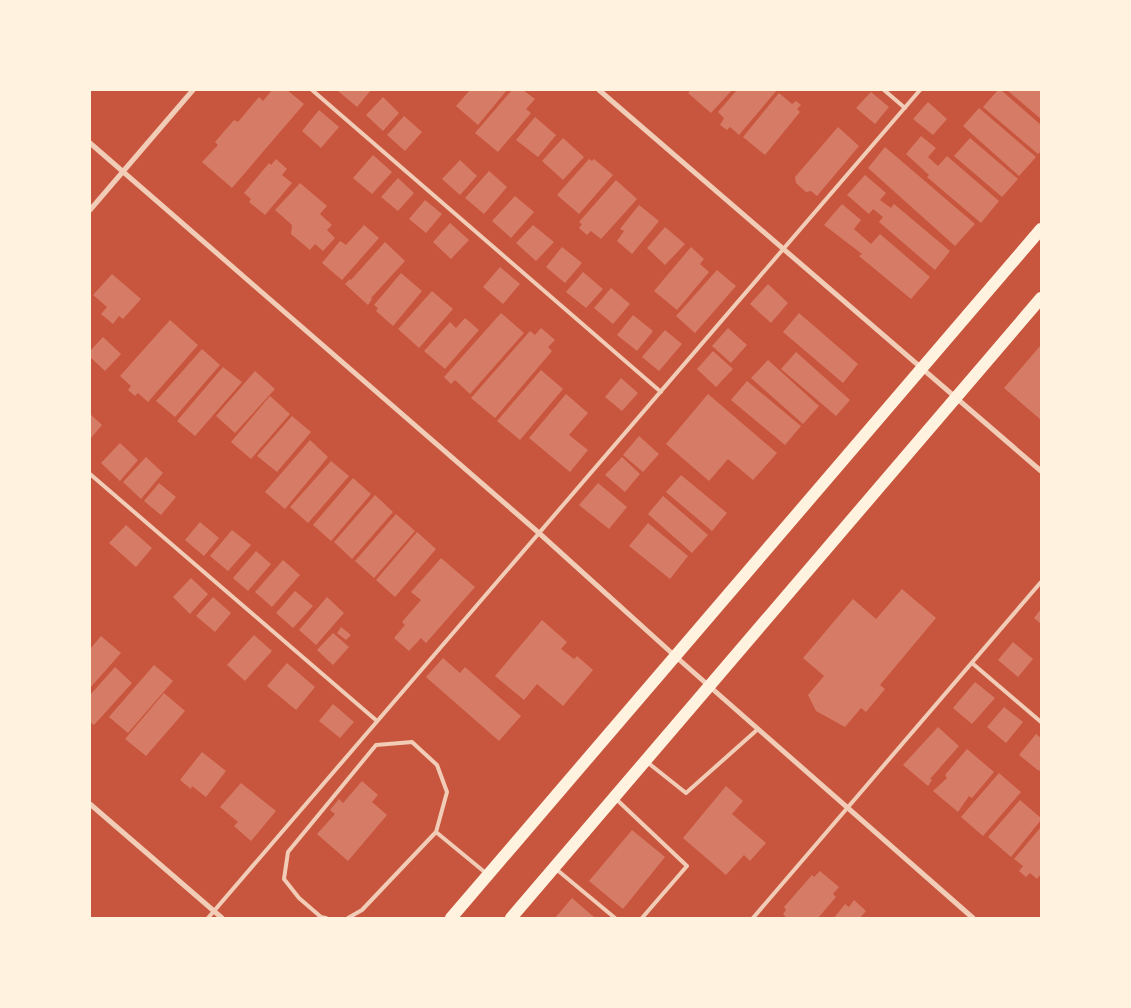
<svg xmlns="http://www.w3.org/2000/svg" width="1131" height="1008" font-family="'Open Sans',sans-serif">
	<rect width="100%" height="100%" fill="#c8553d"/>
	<!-- building -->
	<path fill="#d67c66" d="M272,90H287L304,104L232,188L202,162L218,145L215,142L234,120L238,122L259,97L263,101Z
		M337,90H371L357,107Z
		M470,90H507L478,125L456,106Z
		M512,90H523L535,99L526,109L531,113L498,152L475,133Z
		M691,90H732L711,113L688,93Z
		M737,90H777L739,135L730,127L727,130L720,125L724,118L718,112Z
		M998,90H1001L1041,125V151L1038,154L983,107Z
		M1007,90H1041V119Z
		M871,92L889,107L875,124L856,108Z
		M779,93L792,104L796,101L801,105L797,109L800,112L765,155L743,137Z
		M383,97L399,113L383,131L366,115Z
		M928,102L947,119L933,135L913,119Z
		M979,108L1036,157L1019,176L963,126Z
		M319,110L339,127L321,148L302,131Z
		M404,116L422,132L405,151L387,135Z
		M535,117L556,135L538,157L516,140Z
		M838,127L859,146L817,196L811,191L806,192L796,183L795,177Z
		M921,136L936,148L928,157L938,166L947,156L999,201L981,223L927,177L929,175L906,154Z
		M563,138L584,157L563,180L542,161Z
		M970,138L1018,179L1002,197L954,156Z
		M885,147L975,224L955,246L868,168Z
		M373,155L392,172L372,194L353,178Z
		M276,159L287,169L282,175L292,183L265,215L249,202L251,199L244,193L269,163L271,165Z
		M589,159L592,161L594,159L613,175L579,214L557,195Z
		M460,160L477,176L460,195L442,179Z
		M489,171L507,187L484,214L465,198Z
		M865,175L886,193L880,200L891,208L894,204L950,251L935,270L879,222L883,217L873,209L869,214L847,195Z
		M398,178L414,193L398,211L381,197Z
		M616,180L637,199L601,239L591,231L587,235L579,228L582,224L579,222Z
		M300,183L327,206L320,214L332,225L327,230L335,238L323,251L315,244L310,250L291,234L292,225L275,210Z
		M515,196L534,212L511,238L492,221Z
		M425,200L442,214L426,233L409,219Z
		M842,204L861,220L854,229L871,244L880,234L930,277L911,299L859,256L862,254L824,225Z
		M639,205L659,221L632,254L617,241L624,231L620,229Z
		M450,223L469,240L451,259L433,242Z
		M364,225L379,238L342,280L322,263L340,241L346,245Z
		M533,225L554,242L536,261L516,243Z
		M665,227L685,244L665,265L647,248Z
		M385,242L405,261L371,298L372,299L368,305L345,284L350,279L351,280Z
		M562,247L582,263L565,283L546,267Z
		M691,247L704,259L700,264L709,272L677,310L654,291Z
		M500,267L520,284L503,304L483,287Z
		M717,270L736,286L695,333L676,316Z
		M583,272L603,289L586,308L566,292Z
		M401,273L422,291L393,326L376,311L378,308L374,305Z
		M112,274L141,299L123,319L119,316L113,324L101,314L107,307L93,295Z
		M768,284L788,303L771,323L750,304Z
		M611,288L630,304L613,324L594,308Z
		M432,291L453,309L419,348L398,329Z
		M501,313L524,333L470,394L455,380L451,384L444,377Z
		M799,313L858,364L843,383L783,332Z
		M633,315L653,331L637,351L617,335Z
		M465,318L479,330L445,369L424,351L450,322L456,328Z
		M170,320L198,345L148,402L138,393L135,396L128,390L131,386L120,376Z
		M541,328L555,340L548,347L552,351L495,418L471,398L530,331L535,335Z
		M728,328L747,345L731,363L712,346Z
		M665,330L682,344L659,371L642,357Z
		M103,337L121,354L105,371L90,357V351Z
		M1041,345V420L1004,388Z
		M202,349L220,365L175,417L156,401Z
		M713,351L733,369L716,387L697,369Z
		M796,352L850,400L836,416L781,369Z
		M768,360L819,406L803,424L751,378Z
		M223,367L242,382L195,436L177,421Z
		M541,370L563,389L520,440L497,421Z
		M255,371L275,389L235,433L216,416Z
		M621,378L638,393L622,411L605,397Z
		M747,381L801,426L785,445L731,400Z
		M566,394L588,413L569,435L588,450L570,472L529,438Z
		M708,394L777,453L753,480L728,459L709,481L666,444Z
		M270,396L290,414L251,459L231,442Z
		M90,414L102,425L90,439Z
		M292,416L311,432L277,472L257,456Z
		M639,436L659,454L643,472L623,455Z
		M310,440L328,457L285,509L265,492Z
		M120,443L138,460L120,481L101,463Z
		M146,457L163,473L141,499L123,482Z
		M622,457L640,474L625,492L605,475Z
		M331,461L349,476L308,523L290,507Z
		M681,475L727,513L712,531L666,492Z
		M353,478L371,494L331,541L313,525Z
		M159,483L176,497L161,515L144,501Z
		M598,483L627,507L609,529L579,505Z
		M375,495L393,512L352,559L334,542Z
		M663,496L708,535L692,553L648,514Z
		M396,514L415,531L374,578L355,561Z
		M200,522L219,538L204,556L185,540Z
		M648,523L688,556L670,579L629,546Z
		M126,525L152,548L136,567L109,543Z
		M232,530L251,545L228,571L210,556Z
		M417,532L436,549L395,597L376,580Z
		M256,551L271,564L248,591L233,578Z
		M441,558L475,587L426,643L421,638L409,651L394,638L405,625L402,622L421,600L411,592Z
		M283,560L300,575L272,607L255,592Z
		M191,578L208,594L190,614L173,597Z
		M902,589L936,618L880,685L885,689L866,712L861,708L845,727L816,711L808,695L824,676L803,658L853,599L876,619Z
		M295,591L313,606L293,628L276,613Z
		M213,597L231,613L215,632L196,616Z
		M327,597L344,613L316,645L299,630Z
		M1041,609V624L1034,618Z
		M542,620L567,642L561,649L574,659L577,656L593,670L563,706L537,684L524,700L495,676Z
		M341,627L351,635L346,640L337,633Z
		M333,633L349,647L333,665L317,650Z
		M254,635L272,651L245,681L227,665Z
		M101,636L121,653L90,688V649Z
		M1013,642L1033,659L1018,677L998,660Z
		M443,658L460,673L465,667L521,716L499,741L426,677Z
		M287,663L315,687L296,710L267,686Z
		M154,665L173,681L128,733L109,717Z
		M115,667L132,683L94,725L90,722V695Z
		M975,682L995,698L972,724L953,708Z
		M164,693L185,711L146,756L125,739Z
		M333,704L354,722L340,738L319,721Z
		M1004,707L1023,722L1006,743L987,727Z
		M938,727L959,746L930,779L932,780L928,786L903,765Z
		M1036,734L1041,738V769L1039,771L1019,755Z
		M967,749L994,772L972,798L969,796L958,812L933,791L947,778L945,775Z
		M202,752L226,771L206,797L192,786L191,789L180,780Z
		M999,773L1021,792L983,836L961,817Z
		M362,781L378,795L372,802L387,815L348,861L317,834L335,814L330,810L339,799L343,803Z
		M241,783L276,811L251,841L234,826L238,822L220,807Z
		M726,786L743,801L732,814L766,843L750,861L744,855L726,875L683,838Z
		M1020,800L1041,818V820L1011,857L988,837Z
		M1041,827V874L1037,879L1030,873L1026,877L1019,871L1023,866L1014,859Z
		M632,830L665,857L623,909L589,881Z
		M820,871L839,887L833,894L836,897L818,918H787L783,914L786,910L784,907L812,875L814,877Z
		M572,898L595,918H555Z
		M854,900L866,911L860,918H834L845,904L849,907Z"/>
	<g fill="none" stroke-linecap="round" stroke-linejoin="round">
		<!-- service -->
		<path stroke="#f1ccb7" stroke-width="4" d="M312,90L661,392
			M884,90L905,108
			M90,474L377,721
			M972,663L1041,722
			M647,762L686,793L758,729
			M615,798L687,866L642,918
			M556,869L615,918
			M208,918L920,90
			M326,918L321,917L299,898L284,879L288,852L376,745L412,742L437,765L447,792L436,832L487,874
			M348,918L362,910L436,832
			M753,918L1041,582"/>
		<!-- minor -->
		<path stroke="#f1ccb7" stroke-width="5" d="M599,90L1041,471
			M90,143L539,533L675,656L973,918
			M90,210L193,90
			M90,804L222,918"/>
		<!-- primary -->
		<path stroke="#fff3e0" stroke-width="12" d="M451,918L1041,229
			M511,918L1041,298"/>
	</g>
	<!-- border -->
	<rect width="1131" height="1008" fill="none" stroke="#fff3e0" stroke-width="182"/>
</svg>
